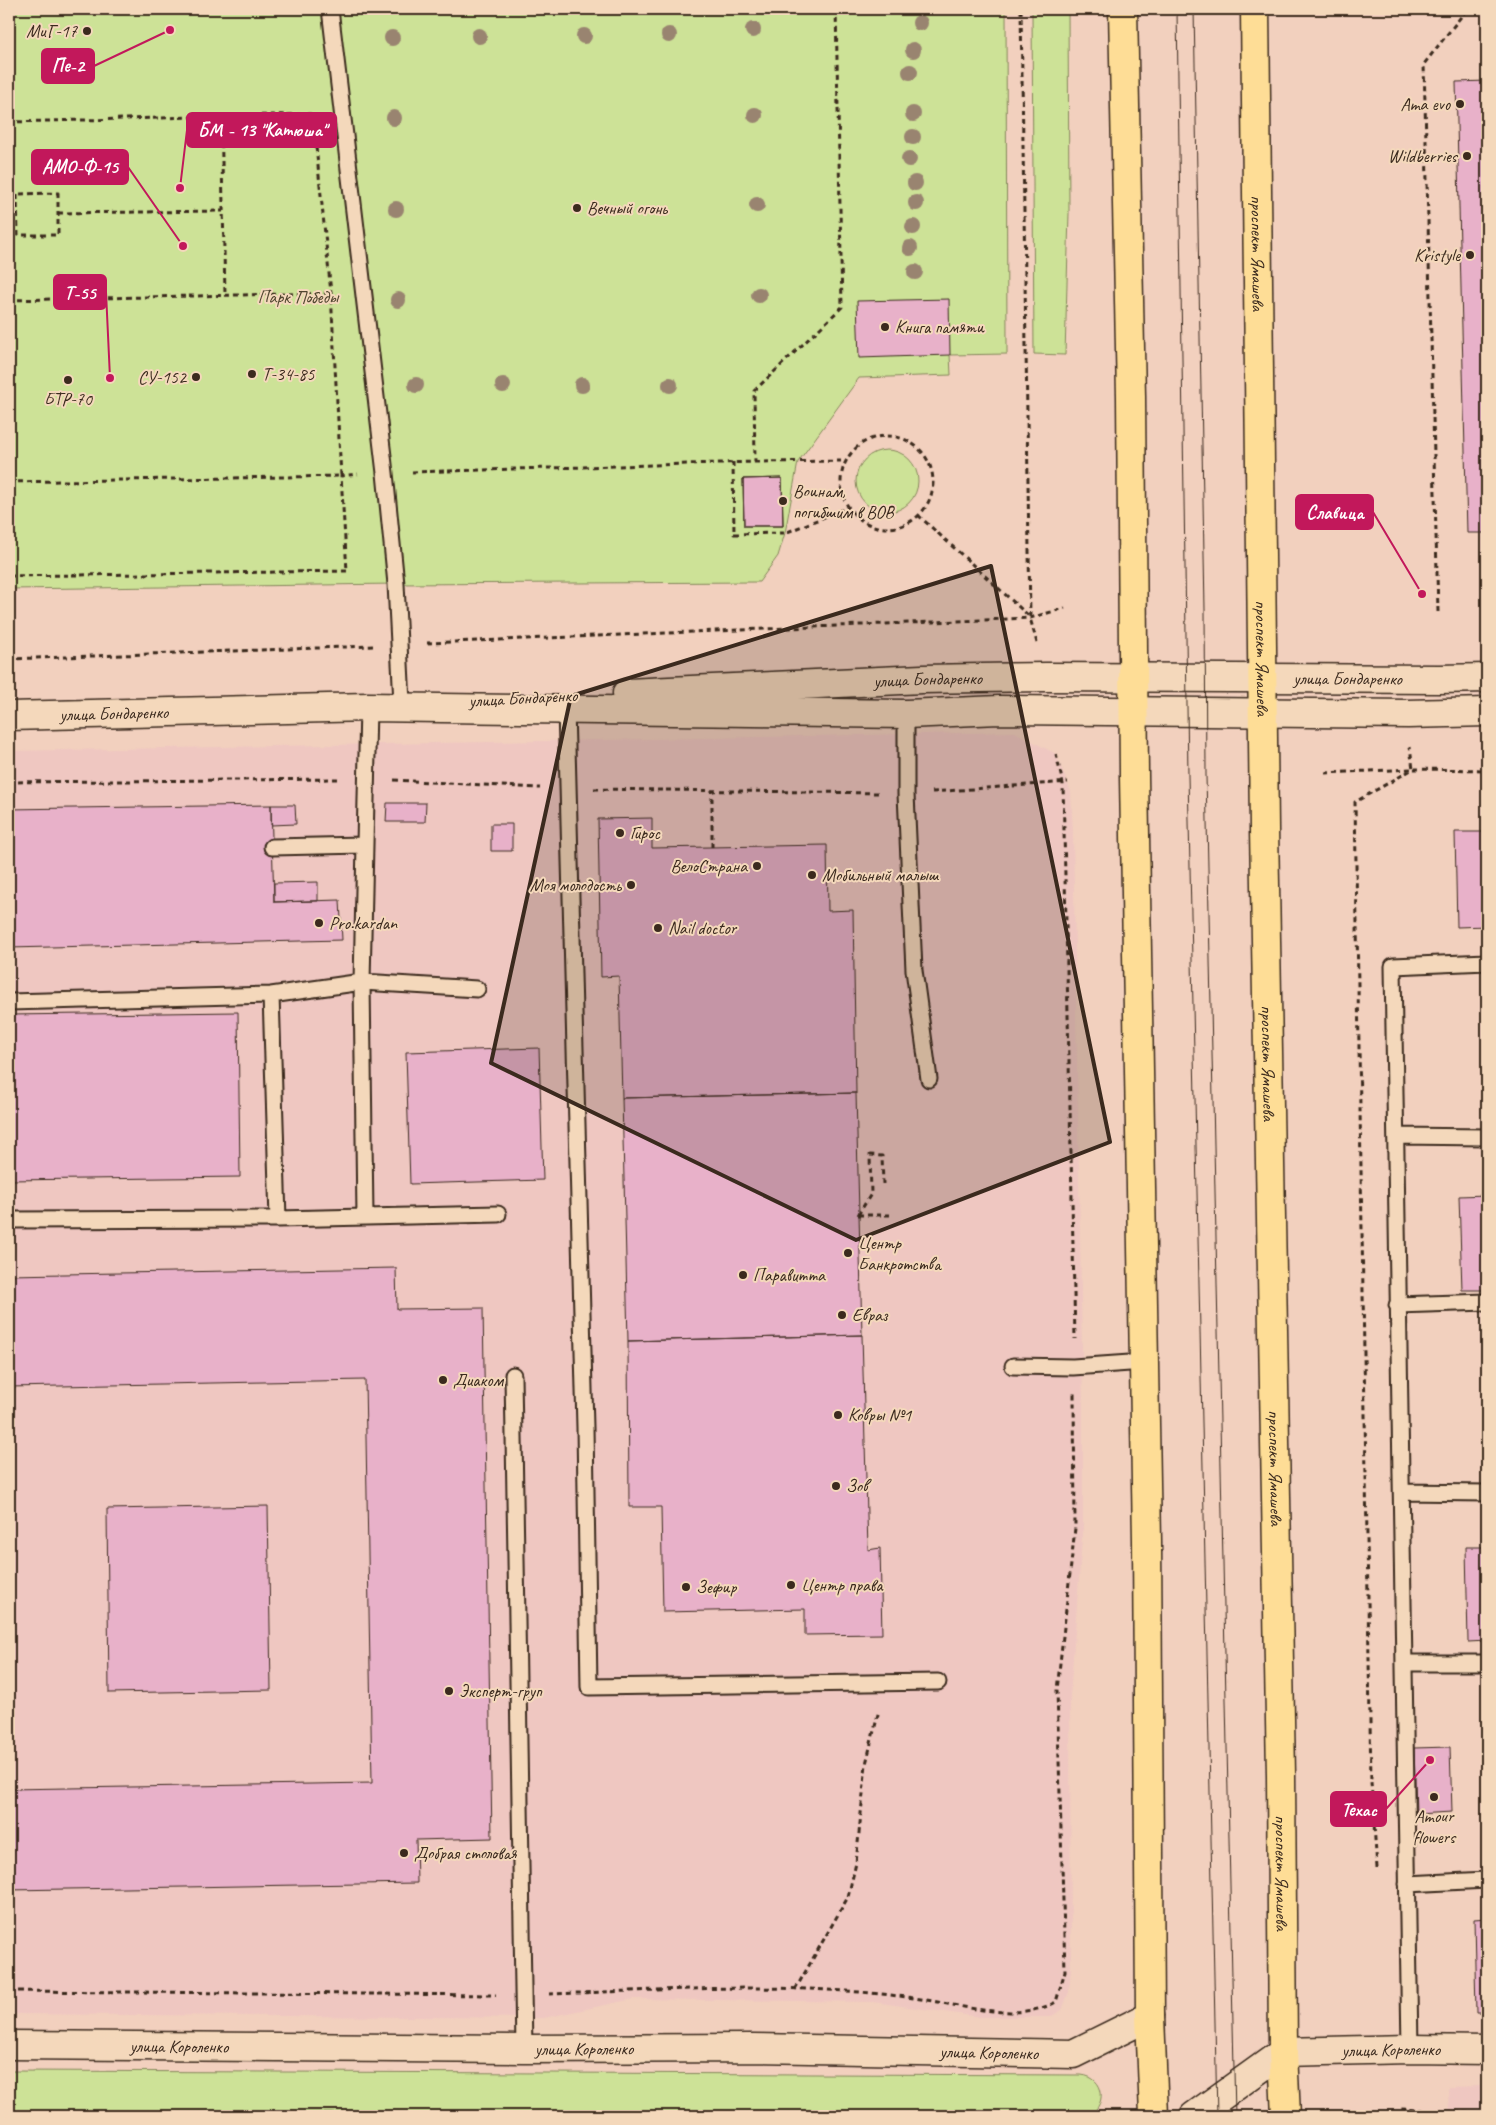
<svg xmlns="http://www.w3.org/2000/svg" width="1496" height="2125" font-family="Caveat,sans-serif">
	<rect width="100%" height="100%" fill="#f2d0be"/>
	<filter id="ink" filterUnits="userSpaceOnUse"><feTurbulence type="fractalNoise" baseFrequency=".02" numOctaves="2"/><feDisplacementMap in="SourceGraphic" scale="10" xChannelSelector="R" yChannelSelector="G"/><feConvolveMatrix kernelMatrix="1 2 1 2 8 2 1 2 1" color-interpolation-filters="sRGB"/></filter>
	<g filter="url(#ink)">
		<!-- built -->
		<path fill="#efc7c1" d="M1015,732L1056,754L1071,792L1073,833L1083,1405V1525L1070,1697L1071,1968L1069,1992L1062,2010L1050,2017H980L873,2002L633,1999L544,2018L9,2014V751Z
			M1487,2086V2116H1449L1448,2087Z"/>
		<!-- green -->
		<path fill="#cde297" stroke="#84865a" d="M9,9H1006L1007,354L950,355L951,375L859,378L798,462L785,533L778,556L759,582L396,584L9,589Z
			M1032,9H1068L1069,213L1065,355L1034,354Z
			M856 481a31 31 0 1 1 62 0a31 31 0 1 1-62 0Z
			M9,2071L1081,2075C1106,2077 1108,2108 1086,2116L9,2112Z"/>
		<!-- building -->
		<path fill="#e8b1c9" stroke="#3b2a1e" d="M1487,81V533H1467L1456,82Z
			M949,299L950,355L859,358L857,301Z
			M782,478L783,526H744L743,479Z
			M782,478L783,526H744L743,479Z
			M387,803H426L425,822H386Z
			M271,805L274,902L340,900L342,940L9,948V809Z
			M271,805H295L296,824L271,825Z
			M652,818V848L827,845L828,911L853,910L856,1093L622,1098L619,976L601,977L598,819Z
			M491,824H512V851H491Z
			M1455,832H1487V926L1457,927Z
			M318,882V901L274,902V883Z
			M238,1012L240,1177L9,1180V1015Z
			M539,1048L543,1180L410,1184L406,1052Z
			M856,1093L862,1335L628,1341L622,1098Z
			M1487,1195V1290H1462L1459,1196Z
			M396,1268L397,1309L483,1308L492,1838L416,1840L417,1883L9,1890V1789L372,1783L365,1380L9,1387V1275Z
			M862,1335L868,1550L880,1548L882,1634L805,1635V1609L663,1612L661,1507H629L628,1341Z
			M268,1506L271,1690L109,1693L107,1509Z
			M1466,1547H1487V1641L1468,1642Z
			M1450,1747L1452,1812L1416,1814L1414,1748Z
			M1487,1918V2013H1476L1474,1919Z"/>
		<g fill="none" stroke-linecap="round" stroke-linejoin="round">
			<!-- lane casing -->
			<g stroke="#3b2a1e" stroke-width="19">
				<path id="lane" d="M330,9L385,473L396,584L402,703
					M566,709L585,1427L589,1687L938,1682
					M906,714V794L914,970L929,1079
					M272,847L364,845
					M9,1002L271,995L362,982L368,707
					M1397,1136L1487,1137
					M365,1217L362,982L477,989
					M278,1219L498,1214
					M9,1220L278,1219L271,995
					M1397,1305L1487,1302
					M1013,1366L1073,1367L1144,1362
					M513,1375L524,2049
					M1402,1492L1487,1493
					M1404,1663H1487
					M1407,1884L1487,1880
					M1410,2049L1393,966L1487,962"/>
			</g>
			<!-- street casing -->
			<g stroke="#3b2a1e" stroke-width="31">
				<g id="street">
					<path id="s1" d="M1283,2052L1410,2049L1487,2050"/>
				</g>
			</g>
			<!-- secondary casing -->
			<g stroke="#3b2a1e" stroke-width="31">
				<g id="secondary">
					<path id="s2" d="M627,693L922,679L1047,677L1440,679L1487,678"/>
					<path id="s3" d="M9,716L368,707L906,714L999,710L1408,714L1487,712"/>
					<path id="s4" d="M9,2045L524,2049L753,2048L1073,2054L1150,2016"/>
					<path d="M1194,2116L1283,2052"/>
				</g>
			</g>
			<!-- primary casing -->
			<g stroke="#3b2a1e" stroke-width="31">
				<g id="primary">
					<path d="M1123,9L1131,397L1134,776L1147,1541L1150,2016L1154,2116"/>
					<path id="s5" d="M1255,9L1264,829L1281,1775L1283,2052L1286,2116"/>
				</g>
			</g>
			<!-- path -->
			<path stroke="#3b2a1e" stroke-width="3" stroke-dasharray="5 4" stroke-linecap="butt" d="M1021,9L1030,618L1037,643
				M221,116L225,295
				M9,122L312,114
				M58,193V235H18L17,194Z
				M58,213L223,211
				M9,215H18
				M9,300L331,293
				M841 482a46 46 0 1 1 92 0a46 46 0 1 1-92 0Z
				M733,462L734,534L785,533L849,507
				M755,462L846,461
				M412,472L755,462L754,391L842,307L836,9
				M9,482L341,476L331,293L313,117
				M918,515L1030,617
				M9,576L347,571L341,476L358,474
				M1438,612L1424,64L1467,9
				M427,643L1030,618L1065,608
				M9,659L373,646
				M1056,754L1063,784L1075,1339
				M1325,773L1413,769L1410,747
				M394,780L540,788
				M9,782L341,779
				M594,789L880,793
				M932,792L1068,782
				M712,847V790
				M858,1215L871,1194L870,1155L882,1156L883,1184
				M858,1215H894
				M1377,1868L1371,1782L1355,802L1413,769L1487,770
				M795,1990L848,1897L856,1863L866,1764L879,1710
				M9,1991L496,1995
				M549,1994C675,1990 808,1980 933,2001C969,2008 1022,2021 1056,2002L1065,1971L1057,1690L1075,1528L1074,1393
				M1403,2116L1400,2109L1487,2114"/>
			<!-- lane -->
			<use href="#lane" stroke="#f4d8bb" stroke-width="15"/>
			<!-- street -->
			<use href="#street" stroke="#f4d8bb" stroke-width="28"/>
			<!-- secondary -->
			<use href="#secondary" stroke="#f4d8bb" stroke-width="28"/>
			<!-- primary -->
			<use href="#primary" stroke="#fedd96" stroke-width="28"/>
			<!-- tram -->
			<path stroke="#3b2a1e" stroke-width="1" d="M1177,9L1188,775L1217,2116
				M1194,9L1205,610L1206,775L1235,2116"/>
		</g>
		<!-- trees -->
		<g fill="#998470">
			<circle cx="920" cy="23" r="8"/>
			<circle cx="753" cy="30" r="8"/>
			<circle cx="669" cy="35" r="8"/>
			<circle cx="479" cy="36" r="8"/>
			<circle cx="584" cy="36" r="8"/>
			<circle cx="392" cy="38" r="8"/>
			<circle cx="913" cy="50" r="8"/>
			<circle cx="910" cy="72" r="8"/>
			<circle cx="913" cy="114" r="8"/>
			<circle cx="755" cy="115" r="8"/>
			<circle cx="394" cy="118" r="8"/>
			<circle cx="913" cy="137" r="8"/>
			<circle cx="909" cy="159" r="8"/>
			<circle cx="915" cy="183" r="8"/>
			<circle cx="916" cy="203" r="8"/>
			<circle cx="757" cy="205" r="8"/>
			<circle cx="396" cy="209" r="8"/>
			<circle cx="913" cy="227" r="8"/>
			<circle cx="910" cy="248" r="8"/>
			<circle cx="915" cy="272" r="8"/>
			<circle cx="759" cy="295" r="8"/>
			<circle cx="398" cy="300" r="8"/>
			<circle cx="416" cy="385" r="8"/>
			<circle cx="503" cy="385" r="8"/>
			<circle cx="582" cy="385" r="8"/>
			<circle cx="670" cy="385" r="8"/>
		</g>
	</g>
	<!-- marked area -->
	<path fill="#3b2a1e" fill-opacity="0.2" stroke="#3b2a1e" stroke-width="4" stroke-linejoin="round" d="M991,566L1110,1142L856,1240L491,1063L571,696Z"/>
	<!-- markers -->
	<g fill="#3b2a1e" stroke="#f4d8bb" stroke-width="2">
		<circle cx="87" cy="31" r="5"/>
		<circle cx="1460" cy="104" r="5"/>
		<circle cx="1467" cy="156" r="5"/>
		<circle cx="577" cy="208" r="5"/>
		<circle cx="1470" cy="255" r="5"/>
		<circle cx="885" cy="327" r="5"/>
		<circle cx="252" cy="374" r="5"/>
		<circle cx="196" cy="377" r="5"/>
		<circle cx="68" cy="380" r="5"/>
		<circle cx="783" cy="501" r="5"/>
		<circle cx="620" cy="833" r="5"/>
		<circle cx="757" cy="866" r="5"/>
		<circle cx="812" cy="875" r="5"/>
		<circle cx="631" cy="885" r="5"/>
		<circle cx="319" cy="923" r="5"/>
		<circle cx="658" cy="928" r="5"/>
		<circle cx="848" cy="1253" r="5"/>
		<circle cx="743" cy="1275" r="5"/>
		<circle cx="842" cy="1315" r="5"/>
		<circle cx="443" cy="1380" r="5"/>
		<circle cx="838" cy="1415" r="5"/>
		<circle cx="836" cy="1486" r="5"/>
		<circle cx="791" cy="1585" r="5"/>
		<circle cx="686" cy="1587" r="5"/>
		<circle cx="449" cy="1691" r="5"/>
		<circle cx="1434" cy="1797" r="5"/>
		<circle cx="404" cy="1853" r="5"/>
	</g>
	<g text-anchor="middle" stroke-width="4" stroke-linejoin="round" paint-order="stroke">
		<!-- poi labels -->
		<g font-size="18" fill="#3b2a1e" stroke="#f4d8bb" text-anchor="start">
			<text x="77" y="37" text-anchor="end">МиГ-17</text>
			<text x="1450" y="110" text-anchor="end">Ama evo</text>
			<text x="1457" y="162" text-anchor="end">Wildberries</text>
			<text x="587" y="214">Вечный огонь</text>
			<text x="1460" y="261" text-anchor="end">Kristyle</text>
			<text x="895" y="333">Книга памяти</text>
			<text x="262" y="380">Т-34-85</text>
			<text x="186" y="383" text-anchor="end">СУ-152</text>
			<text x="68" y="405" text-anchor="middle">БТР-70</text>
			<text x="793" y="497">Воинам,<tspan x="793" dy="21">погибшим в ВОВ</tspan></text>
			<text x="630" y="839">Гирос</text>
			<text x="747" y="872" text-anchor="end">ВелоСтрана</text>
			<text x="822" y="881">Мобильный малыш</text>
			<text x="621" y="891" text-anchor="end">Моя молодость</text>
			<text x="329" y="929">Pro.kardan</text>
			<text x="668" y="934">Nail doctor</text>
			<text x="858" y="1249">Центр<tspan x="858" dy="21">Банкротства</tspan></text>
			<text x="753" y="1281">Паравитта</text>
			<text x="852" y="1321">Евраз</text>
			<text x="453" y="1386">Диаком</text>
			<text x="848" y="1421">Ковры №1</text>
			<text x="846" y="1492">Зов</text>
			<text x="801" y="1591">Центр права</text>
			<text x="696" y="1593">Зефир</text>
			<text x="459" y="1697">Эксперт-груп</text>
			<text x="1434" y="1822" text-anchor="middle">Amour<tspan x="1434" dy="21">flowers</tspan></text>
			<text x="414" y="1859">Добрая столовая</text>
		</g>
		<!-- street labels -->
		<g font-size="18" fill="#3b2a1e" stroke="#f4d8bb">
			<text dy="6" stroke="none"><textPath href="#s5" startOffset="244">проспект Ямашева</textPath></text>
			<text dy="6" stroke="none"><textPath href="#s5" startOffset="649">проспект Ямашева</textPath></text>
			<text dy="6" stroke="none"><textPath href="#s2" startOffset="721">улица Бондаренко</textPath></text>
			<text dy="6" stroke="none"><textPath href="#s2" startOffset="301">улица Бондаренко</textPath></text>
			<text transform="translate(523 698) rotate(-3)" y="6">улица Бондаренко</text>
			<text dy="6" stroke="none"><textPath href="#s3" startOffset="105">улица Бондаренко</textPath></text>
			<text dy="6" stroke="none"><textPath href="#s5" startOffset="1054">проспект Ямашева</textPath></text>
			<text dy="6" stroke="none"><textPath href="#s5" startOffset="1459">проспект Ямашева</textPath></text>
			<text dy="6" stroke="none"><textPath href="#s5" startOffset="1864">проспект Ямашева</textPath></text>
			<text dy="6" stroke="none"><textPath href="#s4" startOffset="170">улица Короленко</textPath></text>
			<text dy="6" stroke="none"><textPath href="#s4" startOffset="575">улица Короленко</textPath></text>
			<text dy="6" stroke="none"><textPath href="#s1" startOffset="108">улица Короленко</textPath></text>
			<text dy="6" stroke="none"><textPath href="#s4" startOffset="980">улица Короленко</textPath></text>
		</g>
		<!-- park labels -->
		<g font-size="18" fill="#514630" stroke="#f4d8bb">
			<text x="298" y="303">Парк Победы</text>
		</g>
	</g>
	<!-- callouts -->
	<path fill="none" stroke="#c2185b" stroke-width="2" d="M170 30L94 66M180 188L187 130M183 246L128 167M110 378L106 292M1422 594L1373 512M1430 1760L1386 1809"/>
	<g fill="#c2185b" stroke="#f4d8bb" stroke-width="2">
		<circle cx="170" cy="30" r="5"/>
		<circle cx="180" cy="188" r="5"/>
		<circle cx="183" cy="246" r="5"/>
		<circle cx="110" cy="378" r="5"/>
		<circle cx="1422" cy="594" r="5"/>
		<circle cx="1430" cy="1760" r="5"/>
	</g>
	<g fill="#c2185b" stroke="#c2185b" stroke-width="2">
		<rect x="42" y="49" width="52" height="34" rx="5"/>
		<rect x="187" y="113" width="149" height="34" rx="5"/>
		<rect x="32" y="150" width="96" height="34" rx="5"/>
		<rect x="54" y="275" width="52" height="34" rx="5"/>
		<rect x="1296" y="495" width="77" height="34" rx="5"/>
		<rect x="1331" y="1792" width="55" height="34" rx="5"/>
	</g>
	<g font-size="19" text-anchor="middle" font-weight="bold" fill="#fff">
		<text x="68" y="72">Пе-2</text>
		<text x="262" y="136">БМ - 13 "Катюша"</text>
		<text x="80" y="173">АМО-Ф-15</text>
		<text x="80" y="299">Т-55</text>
		<text x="1335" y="519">Славица</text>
		<text x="1359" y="1816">Техас</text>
	</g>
	<!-- margin -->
	<rect width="1496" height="2125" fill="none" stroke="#f4d8bb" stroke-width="30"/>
	<rect x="15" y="15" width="1466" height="2095" fill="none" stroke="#3b2a1e" stroke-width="2" filter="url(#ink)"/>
</svg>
